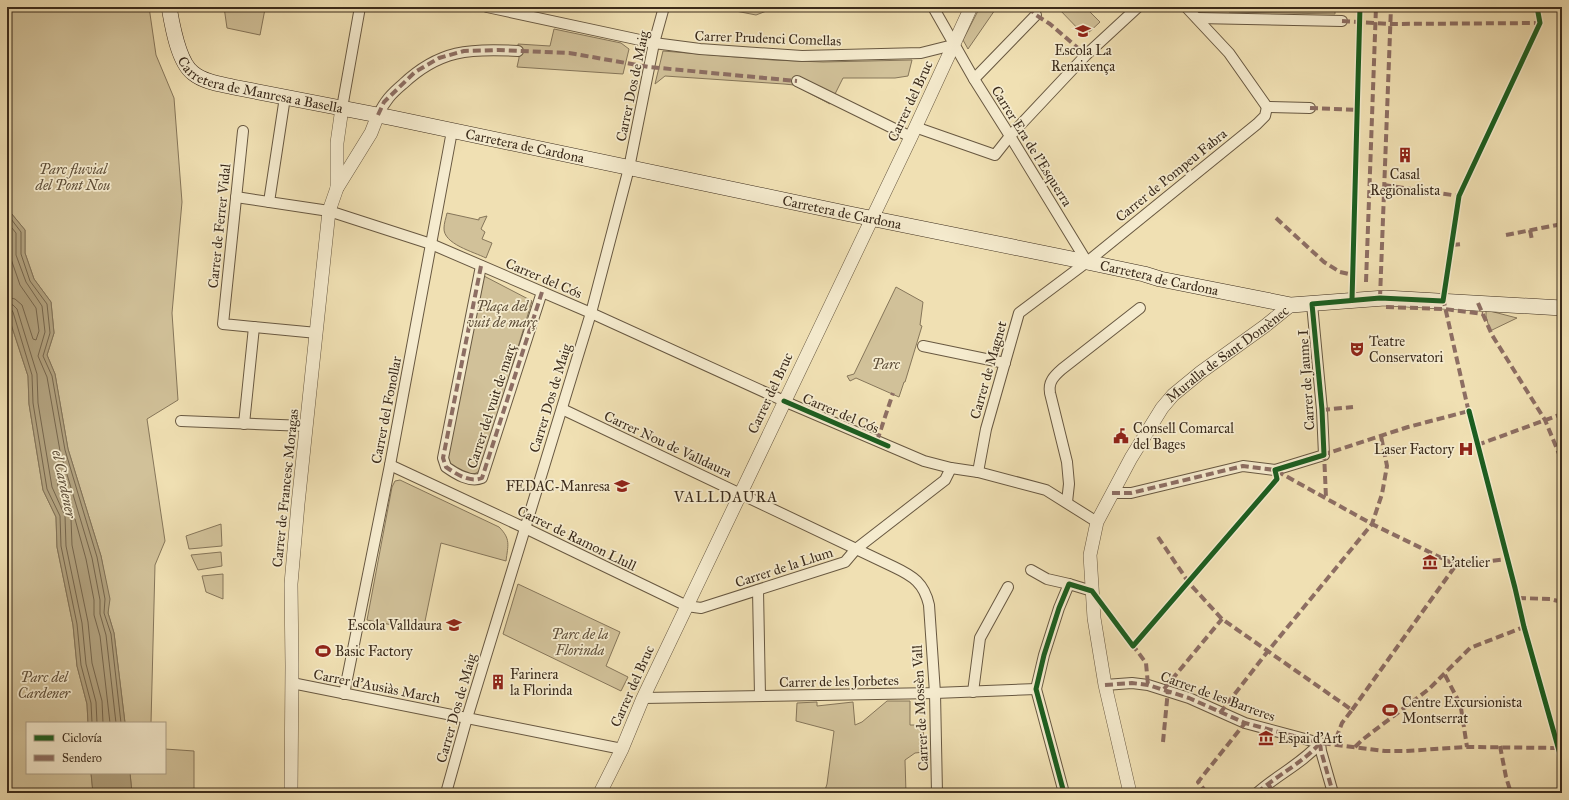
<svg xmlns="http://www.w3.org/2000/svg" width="1569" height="800" font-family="'IM FELL Great Primer',serif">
  <rect width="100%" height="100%" fill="#f0e0b3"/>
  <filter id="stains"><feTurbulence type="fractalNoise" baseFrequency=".005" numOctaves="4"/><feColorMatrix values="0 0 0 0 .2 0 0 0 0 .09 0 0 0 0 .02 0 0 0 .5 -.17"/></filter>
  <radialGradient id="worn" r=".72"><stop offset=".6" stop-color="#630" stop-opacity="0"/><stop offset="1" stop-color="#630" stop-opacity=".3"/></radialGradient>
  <g fill="#d1c199" stroke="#86765a">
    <path d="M7,7H149L156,55L174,98L182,202L172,313L178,400L147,419L165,541L155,565L151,723H125L114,633L108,613L109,599L101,556L68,449L55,374L47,355L54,333L51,302L34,279L25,253V230L11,213L9,193L7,191V127L11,101L7,78Z"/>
    <path d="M224,7H258L265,9L260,35L227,28Z"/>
    <path d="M715,7H777L756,15Z"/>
    <path d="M980,7H997L968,49L963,40Z"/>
    <path d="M1057,7H1085L1100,22L1085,36Z"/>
    <path d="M1229,7H1335V14L1229,12Z"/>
    <path d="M554,29L621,43L629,49L623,74L517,67L519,58L518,44L550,46Z"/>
    <path d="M663,51L773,60L823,62L912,60L908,76L895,78H843L830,104L794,85L784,84L665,76L655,84Z"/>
    <path d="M447,213L479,220V218L487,216L481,229L485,232L482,239L492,243L486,258C474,252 443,244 444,228C444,223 446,218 447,213Z"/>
    <path d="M484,276L532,301L482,466L478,472L472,475C460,471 448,471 448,455Z"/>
    <path d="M896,287L923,302L920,325L922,326L905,382H904L899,397L856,378L850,381L847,376L854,374Z"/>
    <path d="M7,302L10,321L28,376L29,404L43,490L56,517L57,547L73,625L77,666L87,704L88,723H27V773H91L93,793H7Z"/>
    <path d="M1486,310L1517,318L1490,331L1486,316Z"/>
    <path d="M400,480L499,527C511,539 508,545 506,561L441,543L423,631L367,620L392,487L395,481Z"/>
    <path d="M221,524L222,546L189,549L186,536Z"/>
    <path d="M221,552L222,566L198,570L191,555Z"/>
    <path d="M223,574V599L206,592L202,576Z"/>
    <path d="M518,584L620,632L606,666L628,677L621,691L503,634Z"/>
    <path d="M887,701H910V725H923L924,752L915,753L905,760L906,793H824L827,784L834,731L796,721L797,703L817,702V706L853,702L855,725L862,722Z"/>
    <path d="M165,749L194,751V793H132L130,773H165Z"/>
  </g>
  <g fill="#b2a27f" stroke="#827257">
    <path d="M7,191L9,193L11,213L25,230V253L34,279L51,302L54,333L47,355L55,374L68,449L101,556L110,599L108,613L114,633L125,723H88L87,704L77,666L73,625L57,547L56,517L43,490L29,404L28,376L10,321L7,302Z"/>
    <path d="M91,773H130L132,793H93Z"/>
  </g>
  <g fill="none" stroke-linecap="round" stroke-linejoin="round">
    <g stroke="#76664d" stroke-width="1">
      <path d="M7,210L8,215L21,232V254L30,281L47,304L50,333L43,356L52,376L65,450L97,557L105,599L104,613L111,634L121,723"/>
      <path d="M7,222L16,233V255L26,282L42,306L45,332L38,356L47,377L60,451L92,558L100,600V614L106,635L116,723"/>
      <path d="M7,231L10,236V256L20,285L36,308L39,331L36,340L33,339L22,305L15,299L7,297"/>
      <path d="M7,303L13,305L17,309L37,374L38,403L52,487L65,516L66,546L82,623L86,664L96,702L97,723"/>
      <path d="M7,308L11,309L13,312L32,375L33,403L47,489L60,516L61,546L77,624L81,665L91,703L92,723"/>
      <path d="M56,466L59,468L70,502L68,504L66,503L58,486L55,468Z"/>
      <path d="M103,723L102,701L92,663L88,622L72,545L71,519L73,517L75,519L86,559L94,600V615L100,636L110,723"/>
    </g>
    <g stroke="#685841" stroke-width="12">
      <g id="minor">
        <path d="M487,7L654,43L700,49L802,56L921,53L953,45"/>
        <path d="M933,7L974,79L1010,136L1087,262"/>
        <path d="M1186,7L1229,53L1267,107"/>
        <path d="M1197,18L1342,21"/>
        <path d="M974,79L1036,15"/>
        <path d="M797,81L911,137"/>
        <path d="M1267,107L1310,108"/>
        <path d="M342,108L360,7"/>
        <path d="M378,115C385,101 391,94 403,84C439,50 470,48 518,51"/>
        <path d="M915,127L995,155L1010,136L1086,55L1138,7"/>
        <path d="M243,131L223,324L317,333"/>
        <path d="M236,197L329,211L431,244L591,313L793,405L924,461L951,468L978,472L1046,490L1097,522"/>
        <path d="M269,202L285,97"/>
        <path d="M481,266L443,458L446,467C456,474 470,483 482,478L542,292"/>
        <path d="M923,346L1005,363"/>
        <path d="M562,409L894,567C913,576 924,583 929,605L935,693L937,793"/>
        <path d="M181,421L306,426"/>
        <path d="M244,424L254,327"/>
        <path d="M390,465L525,528L687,606L701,608L845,562L856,549L945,480L951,468"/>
        <path d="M978,472L986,429L1019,313L1087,262L1257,124L1265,116L1267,107"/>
        <path d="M1112,493H1131L1243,466L1275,470L1324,455L1322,410L1312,304"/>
        <path d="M1067,502L1069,484L1067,462L1050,393C1048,382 1054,376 1062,369L1140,308"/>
        <path d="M1031,570L1047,579L1069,584"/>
        <path d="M758,590L760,696"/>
        <path d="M292,683L622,749"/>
        <path d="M1105,685L1132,683L1148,685L1189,698L1245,723L1320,743"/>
        <path d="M973,692L980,638L1008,587"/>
        <path d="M344,694L390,465L452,131"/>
        <path d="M643,698L935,693L1036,689"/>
        <path d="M1320,743L1321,751L1333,793"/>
        <path d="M446,793L467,718L591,313L629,168L654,43L664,7"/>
        <path d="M1064,793L1036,689L1044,655L1059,608L1069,584L1092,591"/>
        <path d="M1257,793C1277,775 1303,763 1320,743"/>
      </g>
    </g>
    <g stroke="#685841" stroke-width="14">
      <g id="tertiary">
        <path d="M337,188V143L342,108"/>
        <path d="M291,793L292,666L291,584L298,504L329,211L337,188L371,133L378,115"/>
        <path d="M600,793L622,749L643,698L911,137L971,7"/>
        <path id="s1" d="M1130,793L1105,685L1094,618L1090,555L1097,522L1131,458L1162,408L1173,395L1201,372L1265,326L1291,305"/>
      </g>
    </g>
    <g stroke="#3b2b1b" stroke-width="16">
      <g id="secondary">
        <path id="s2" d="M169,7C172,24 178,62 193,73C204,82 220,84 233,87L393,118L850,214L1087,262L1144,274L1160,279L1291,305L1385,298L1562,308"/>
      </g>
    </g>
    <use href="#minor" stroke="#f5ebce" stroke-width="10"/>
    <use href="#tertiary" stroke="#f5ebce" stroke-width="13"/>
    <use href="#secondary" stroke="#f5ebce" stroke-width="15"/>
    <g stroke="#8d6e63" stroke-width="4" stroke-dasharray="8 4" stroke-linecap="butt">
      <path d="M1028,7L1036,15L1050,24L1086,55"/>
      <path d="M1342,21L1390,24L1540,23L1539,25"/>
      <path d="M1310,108L1357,110"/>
      <path d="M378,115L384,102L415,72L439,58L464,51L498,50L569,53L649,67L797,81"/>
      <path d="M1384,185L1459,196"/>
      <path d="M1276,218L1324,262L1340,272L1353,275"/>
      <path d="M1530,230L1532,240"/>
      <path d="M1506,235L1562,224"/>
      <path d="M1452,245L1463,244"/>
      <path d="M481,266L443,458L446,467C456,474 470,483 482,478L542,292"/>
      <path d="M1366,282L1376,7"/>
      <path d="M1380,298L1391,7"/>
      <path d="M1443,298L1469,413"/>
      <path d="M1478,303L1492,335L1545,420L1562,461"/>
      <path d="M1386,307L1445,309L1483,314"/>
      <path d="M1322,410L1353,407"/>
      <path d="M877,441L893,393"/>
      <path d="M1477,445L1562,414"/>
      <path d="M1324,452L1326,498"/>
      <path d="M1322,455L1408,427L1469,411"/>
      <path d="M1112,493H1131L1243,466L1275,470L1372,524L1456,565L1507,559"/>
      <path d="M1158,537L1189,583L1222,619L1352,710L1342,723L1334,744"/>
      <path d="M1518,598L1550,599L1562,602"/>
      <path d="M1132,644L1146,663L1148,685"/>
      <path d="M1445,675L1458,700L1461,708L1467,747"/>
      <path d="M1105,685L1132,683L1148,685L1189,698L1245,723L1320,743L1385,751H1405L1467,747L1558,748"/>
      <path d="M1164,689L1222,619"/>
      <path d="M1352,710L1456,565"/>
      <path d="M1220,713L1268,651L1372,524L1382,494L1387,466L1381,436"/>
      <path d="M1163,742L1168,690"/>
      <path d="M1320,743L1321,751L1333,793"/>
      <path d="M1500,746L1506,777L1511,793"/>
      <path d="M1355,747L1362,740L1429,689L1470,648L1524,627"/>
      <path d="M1268,783L1273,793"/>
      <path d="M1207,793L1198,782L1245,723"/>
      <path d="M1257,793C1277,775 1303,763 1320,743"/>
    </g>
    <g stroke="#f5ebce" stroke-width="8">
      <g id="cycleway">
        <path d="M1352,300L1360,7"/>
        <path d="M784,401L888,446"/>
        <path d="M1469,411L1515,588L1524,627L1562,761"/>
        <path d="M1064,793L1036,689L1044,655L1059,608L1069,584L1092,591L1133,646L1277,479L1275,470L1324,455L1322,410L1312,304L1380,298L1443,301L1459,196L1540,23L1537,7"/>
      </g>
    </g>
    <use href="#cycleway" stroke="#1b5e20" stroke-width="5"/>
  </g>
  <defs>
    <g id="school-bare" transform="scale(1.2)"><path d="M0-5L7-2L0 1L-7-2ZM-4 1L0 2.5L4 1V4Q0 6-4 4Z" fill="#8f2418" stroke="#f5ebce" stroke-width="2.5" paint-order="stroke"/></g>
    <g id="building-bare" transform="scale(1.2)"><path d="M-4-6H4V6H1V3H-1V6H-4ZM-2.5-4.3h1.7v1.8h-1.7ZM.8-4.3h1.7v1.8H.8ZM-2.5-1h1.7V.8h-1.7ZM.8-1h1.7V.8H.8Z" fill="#8f2418" stroke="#f5ebce" stroke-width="2.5" paint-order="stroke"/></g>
    <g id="theatre-bare" transform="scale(1.2)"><path d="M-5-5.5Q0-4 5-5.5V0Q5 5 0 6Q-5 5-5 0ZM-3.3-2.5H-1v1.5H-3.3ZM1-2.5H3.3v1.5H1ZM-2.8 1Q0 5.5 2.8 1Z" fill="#8f2418" stroke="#f5ebce" stroke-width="2.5" paint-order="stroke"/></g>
    <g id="civic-bare" transform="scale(1.2)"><path d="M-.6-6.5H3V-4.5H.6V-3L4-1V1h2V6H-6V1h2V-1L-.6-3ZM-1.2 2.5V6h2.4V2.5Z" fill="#8f2418" stroke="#f5ebce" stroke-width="2.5" paint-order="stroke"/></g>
    <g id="hospital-bare" transform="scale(1.2)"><path d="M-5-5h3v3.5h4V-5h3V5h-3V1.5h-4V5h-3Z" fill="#8f2418" stroke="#f5ebce" stroke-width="2.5" paint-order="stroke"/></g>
    <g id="museum-bare" transform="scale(1.2)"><path d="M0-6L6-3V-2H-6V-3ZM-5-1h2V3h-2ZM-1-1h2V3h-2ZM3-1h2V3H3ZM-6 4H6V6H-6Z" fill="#8f2418" stroke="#f5ebce" stroke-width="2.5" paint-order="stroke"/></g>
    <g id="stadium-bare" transform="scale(1.2)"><path d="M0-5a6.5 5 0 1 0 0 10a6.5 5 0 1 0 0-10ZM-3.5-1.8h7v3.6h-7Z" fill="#8f2418" stroke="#f5ebce" stroke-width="2.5" paint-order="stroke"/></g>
  </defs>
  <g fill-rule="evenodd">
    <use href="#school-bare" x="1083" y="31"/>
    <use href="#building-bare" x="1405" y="155"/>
    <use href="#theatre-bare" x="1357" y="349"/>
    <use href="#civic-bare" x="1121" y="436"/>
    <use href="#hospital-bare" x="1466" y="449"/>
    <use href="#school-bare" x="622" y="486"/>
    <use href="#museum-bare" x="1430" y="562"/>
    <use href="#school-bare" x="454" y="625"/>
    <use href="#stadium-bare" x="323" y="651"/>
    <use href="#building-bare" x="498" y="682"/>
    <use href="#stadium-bare" x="1390" y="710"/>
    <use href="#museum-bare" x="1266" y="738"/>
  </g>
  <g text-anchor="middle" stroke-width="3.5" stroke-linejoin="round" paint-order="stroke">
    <g font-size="14" fill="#3b2b1b" stroke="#f5ebce">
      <text transform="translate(768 38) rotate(2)" y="5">Carrer Prudenci Comellas</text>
      <text dy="5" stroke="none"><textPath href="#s2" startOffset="139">Carretera de Manresa a Basella</textPath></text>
      <text transform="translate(632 86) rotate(-78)" y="5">Carrer Dos de Maig</text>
      <text transform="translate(910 101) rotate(-65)" y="5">Carrer del Bruc</text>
      <text dy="5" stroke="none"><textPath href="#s2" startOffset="412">Carretera de Cardona</textPath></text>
      <text transform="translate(1032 146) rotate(58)" y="5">Carrer Era de l'Esquerra</text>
      <text transform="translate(1171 175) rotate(-39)" y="5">Carrer de Pompeu Fabra</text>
      <text dy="5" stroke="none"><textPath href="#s2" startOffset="736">Carretera de Cardona</textPath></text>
      <text transform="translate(219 226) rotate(-84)" y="5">Carrer de Ferrer Vidal</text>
      <text dy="5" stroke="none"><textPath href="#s2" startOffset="1060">Carretera de Cardona</textPath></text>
      <text transform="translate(544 278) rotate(23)" y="5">Carrer del Cós</text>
      <text dy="5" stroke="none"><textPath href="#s1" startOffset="492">Muralla de Sant Domènec</textPath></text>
      <text transform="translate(988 370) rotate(-74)" y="5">Carrer de Magnet</text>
      <text transform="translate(1306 380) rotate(-94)" y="5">Carrer de Jaume I</text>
      <text transform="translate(770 393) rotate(-65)" y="5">Carrer del Bruc</text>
      <text transform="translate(550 398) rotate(-73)" y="5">Carrer Dos de Maig</text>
      <text transform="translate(491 406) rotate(-72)" y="5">Carrer del vuit de març</text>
      <text transform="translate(386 410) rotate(-79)" y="5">Carrer del Fonollar</text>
      <text transform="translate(841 413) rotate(23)" y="5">Carrer del Cós</text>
      <text transform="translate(668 444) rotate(25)" y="5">Carrer Nou de Valldaura</text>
      <text transform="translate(285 488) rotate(-84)" y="5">Carrer de Francesc Moragas</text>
      <text transform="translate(577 538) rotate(26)" y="5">Carrer de Ramon Llull</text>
      <text transform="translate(784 567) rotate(-18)" y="5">Carrer de la Llum</text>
      <text transform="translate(839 681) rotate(-1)" y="5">Carrer de les Jorbetes</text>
      <text transform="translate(377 686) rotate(11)" y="5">Carrer d'Ausiàs March</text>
      <text transform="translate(632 686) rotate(-66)" y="5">Carrer del Bruc</text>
      <text transform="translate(1218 696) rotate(20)" y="5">Carrer de les Barreres</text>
      <text transform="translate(456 708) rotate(-74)" y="5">Carrer Dos de Maig</text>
      <text transform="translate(920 708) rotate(-93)" y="5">Carrer de Mossèn Vall</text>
    </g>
    <g font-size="14" fill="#3b2b1b" stroke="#f5ebce" text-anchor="start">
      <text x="1083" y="55" text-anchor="middle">Escola La<tspan x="1083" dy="16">Renaixença</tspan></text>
      <text x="1405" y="179" text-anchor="middle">Casal<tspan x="1405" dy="16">Regionalista</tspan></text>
      <text x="1369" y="346">Teatre<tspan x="1369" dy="16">Conservatori</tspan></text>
      <text x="1133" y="433">Consell Comarcal<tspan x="1133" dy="16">del Bages</tspan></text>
      <text x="1454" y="454" text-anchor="end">Laser Factory</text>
      <text x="610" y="491" text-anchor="end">FEDAC-Manresa</text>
      <text x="1442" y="567">L'atelier</text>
      <text x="442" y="630" text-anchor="end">Escola Valldaura</text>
      <text x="335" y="656">Basic Factory</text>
      <text x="510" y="679">Farinera<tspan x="510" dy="16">la Florinda</tspan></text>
      <text x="1402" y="707">Centre Excursionista<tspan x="1402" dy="16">Montserrat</tspan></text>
      <text x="1278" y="743">Espai d'Art</text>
    </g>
    <g font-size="14" font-style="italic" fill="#60503a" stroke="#f5ebce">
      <text x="73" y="174">Parc fluvial<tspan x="73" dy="16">del Pont Nou</tspan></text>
      <text x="502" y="311">Plaça del<tspan x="502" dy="16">vuit de març</tspan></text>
      <text x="886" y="369">Parc</text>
      <text x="580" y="639">Parc de la<tspan x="580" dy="16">Florinda</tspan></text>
      <text x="44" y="682">Parc del<tspan x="44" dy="16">Cardener</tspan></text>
    </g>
    <g font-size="15" font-style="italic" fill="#5f4f39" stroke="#f5ebce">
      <text transform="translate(64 484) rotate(78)" y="5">el Cardener</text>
    </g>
    <g font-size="15" letter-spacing="1" fill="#3b2b1b" stroke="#f5ebce">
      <text x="726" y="502">VALLDAURA</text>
    </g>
  </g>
  <rect width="1569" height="800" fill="none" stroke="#f0e0b3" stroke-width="24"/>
  <rect x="8" y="8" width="1553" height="784" fill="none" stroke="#3b2b1b" stroke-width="2"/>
  <rect x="12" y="12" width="1545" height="776" fill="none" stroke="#3b2b1b"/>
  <rect x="26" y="722" width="140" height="52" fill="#f5ebce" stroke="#ab9e86"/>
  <rect x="34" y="735" width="20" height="6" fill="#1b5e20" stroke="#ab9e86"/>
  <text x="62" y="742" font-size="12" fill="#3b2b1b">Ciclovía</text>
  <rect x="34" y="755" width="20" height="6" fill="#8d6e63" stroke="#ab9e86"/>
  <text x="62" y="762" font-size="12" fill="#3b2b1b">Sendero</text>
  <rect width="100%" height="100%" filter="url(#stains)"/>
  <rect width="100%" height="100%" fill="url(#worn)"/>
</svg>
